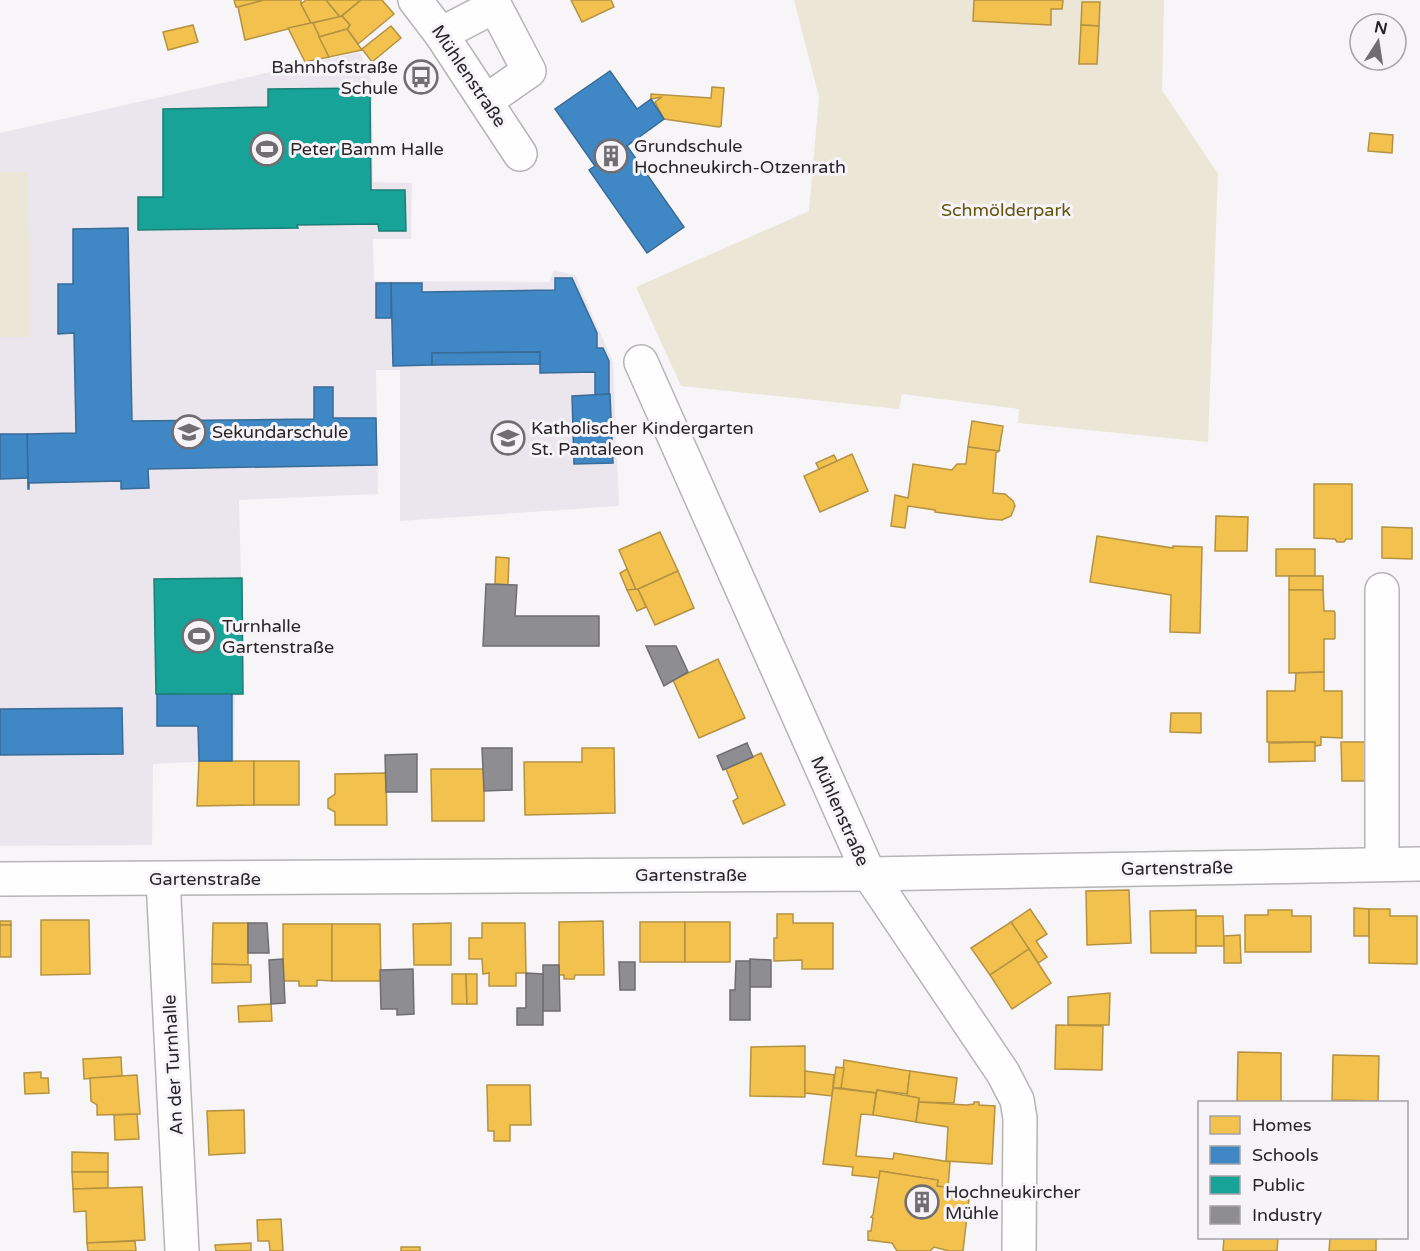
<svg xmlns="http://www.w3.org/2000/svg" width="1420" height="1251" font-family="'Varela Round',sans-serif">
  <rect width="100%" height="100%" fill="#f7f5f8"/>
  <path fill="#ebe6ed" d="M360,52L372,82L373,182L412,183L411,239H373L374,281L549,282L554,270L575,275L613,362L619,506L400,521V370H376L378,494L239,500L244,695L235,696L234,760L153,764L152,845L0,846V133Z"/>
  <g fill="#ebe6d6">
    <path d="M794,0H1164L1162,90L1218,174L1208,442L1018,423L1019,409L902,394L899,409L681,386L636,287L809,211L819,97Z"/>
    <path d="M0,172H28L30,337H0Z"/>
  </g>
  <g fill="#f2c14e" stroke="#b59242" stroke-width="1.5">
    <path d="M234,0H264L238,7H236Z"/>
    <path d="M264,0H301V4L311,23L245,40L238,7Z"/>
    <path d="M306,0H326L340,17L311,23L301,4Z"/>
    <path d="M326,0H361L340,17Z"/>
    <path d="M361,0H382L394,14L358,44L347,29L350,25L342,16Z"/>
    <path d="M571,0H611L614,7L582,22Z"/>
    <path d="M974,0H1063L1062,9H1051V25L973,21Z"/>
    <path d="M1082,2H1100L1099,26L1081,25Z"/>
    <path d="M342,16L350,25L347,29L319,37L313,23Z"/>
    <path d="M311,23H313L329,57L305,62L288,28Z"/>
    <path d="M193,25L198,42L168,50L163,32Z"/>
    <path d="M1081,25L1099,26L1097,64H1079Z"/>
    <path d="M391,26L401,38L372,62L362,49Z"/>
    <path d="M347,29L362,50L329,57L319,37Z"/>
    <path d="M712,87L724,88L721,126L719,127L664,119L655,102L662,97L651,99V94L711,98Z"/>
    <path d="M1370,133L1393,135L1392,153L1368,151Z"/>
    <path d="M972,421L1003,426L999,451L968,447Z"/>
    <path d="M968,447L999,451L996,453L993,493L1005,494L1013,501L1015,506L1011,516L1002,520L988,519L935,512V510L908,506L905,528L891,526L895,495L908,498L913,464L952,470L957,464H966Z"/>
    <path d="M852,454L868,491L820,512L804,476Z"/>
    <path d="M834,455L837,461L819,469L816,463Z"/>
    <path d="M1314,484H1352V539H1346L1344,542H1337L1335,539L1314,538Z"/>
    <path d="M1216,516L1248,517L1247,551H1215Z"/>
    <path d="M1382,527L1412,528V559L1382,558Z"/>
    <path d="M660,532L678,571L636,590L619,550Z"/>
    <path d="M1097,536L1173,548V546L1202,547L1200,633L1170,632L1171,595L1090,582Z"/>
    <rect x="1276" y="549" width="39" height="27"/>
    <path d="M496,557L509,558L508,585L495,584Z"/>
    <path d="M627,569L636,590H627L620,573Z"/>
    <path d="M678,571L694,608L655,625L638,589Z"/>
    <rect x="1289" y="576" width="34" height="14"/>
    <path d="M638,589L646,607L637,611L627,590Z"/>
    <path d="M1289,590H1323L1324,611H1334L1335,613V638L1334,639H1324V672L1289,673Z"/>
    <path d="M718,659L745,718L699,738L673,680Z"/>
    <path d="M1324,672V691H1342V738L1321,737V745L1315,746V742H1267V691H1295L1296,673Z"/>
    <path d="M1171,713H1201V733L1170,732Z"/>
    <path d="M1315,742V761L1269,762V743Z"/>
    <path d="M1341,742H1366L1367,781H1342Z"/>
    <path d="M582,748H614L615,813L525,815L524,762H582Z"/>
    <path d="M761,753L785,805L743,824L733,801L738,798L726,769Z"/>
    <path d="M199,761H254V805L197,806Z"/>
    <rect x="254" y="761" width="45" height="44"/>
    <path d="M431,769H484V821H432Z"/>
    <path d="M386,773L387,825H335V812L328,808V799L335,794V774Z"/>
    <path d="M1129,890L1131,943L1087,945L1086,891Z"/>
    <path d="M1354,908L1369,909V936H1354Z"/>
    <path d="M1030,909L1047,934L1036,941L1047,957L1038,963L1011,922Z"/>
    <path d="M1369,909H1390V916H1417V964L1369,963Z"/>
    <path d="M1196,910V953H1151L1150,911Z"/>
    <path d="M1268,910H1292V916H1311V952H1245V915H1268Z"/>
    <path d="M777,914H793V923H833V969H802V960L774,961V938H777Z"/>
    <path d="M1196,916H1223L1224,946H1196Z"/>
    <path d="M41,920H89L90,974L41,975Z"/>
    <rect x="0" y="921" width="11" height="4"/>
    <path d="M603,921L604,975H575L574,979H564V975H559V922Z"/>
    <rect x="640" y="922" width="45" height="40"/>
    <rect x="685" y="922" width="45" height="40"/>
    <path d="M1011,922L1029,949L990,975L971,948Z"/>
    <path d="M213,923H248V965L212,964Z"/>
    <path d="M451,923V965H414L413,924Z"/>
    <path d="M482,923H525L526,973H516V986H489V973L483,974L482,959H469V938H482Z"/>
    <path d="M283,924H332V981L317,980V986H299V981H283Z"/>
    <path d="M332,924H380L381,981H332Z"/>
    <rect x="0" y="925" width="11" height="32"/>
    <path d="M1240,935L1241,963H1224V936Z"/>
    <path d="M1029,949L1051,983L1012,1009L990,975Z"/>
    <path d="M212,964L251,965V982L212,983Z"/>
    <path d="M452,974H466L467,1004H452Z"/>
    <path d="M466,974H477V1004H467Z"/>
    <path d="M1110,993L1109,1025H1068V997Z"/>
    <path d="M271,1004L272,1021L239,1022L238,1006Z"/>
    <path d="M1056,1025L1103,1026L1102,1070L1055,1069Z"/>
    <path d="M805,1046V1097L750,1096L751,1047Z"/>
    <path d="M1238,1052L1281,1053V1102H1237Z"/>
    <path d="M1333,1055L1379,1056L1378,1101L1332,1100Z"/>
    <path d="M121,1057L122,1076L84,1079L83,1059Z"/>
    <path d="M844,1060L910,1071L907,1094L877,1090L876,1093L841,1088Z"/>
    <path d="M836,1067L844,1068L841,1088H833Z"/>
    <path d="M805,1071L834,1075L832,1096L805,1093Z"/>
    <path d="M910,1071L957,1078L954,1103L919,1102V1098L907,1096Z"/>
    <path d="M41,1072V1078H48L49,1093L25,1094L24,1073Z"/>
    <path d="M137,1075L140,1114L97,1115V1105L91,1101L90,1078Z"/>
    <path d="M487,1085H530L531,1125H510V1141H494V1131H488Z"/>
    <path d="M833,1088L876,1093L873,1115L861,1114L856,1156L893,1159L894,1153L950,1162L948,1188L937,1186L938,1180L880,1171L879,1178L852,1175L853,1167L823,1164Z"/>
    <path d="M877,1090L919,1098L916,1122L873,1115Z"/>
    <path d="M919,1102L966,1105L974,1104V1102H979V1105L995,1106L992,1164L946,1161L948,1127L916,1122Z"/>
    <path d="M244,1110L245,1153L209,1155L207,1111Z"/>
    <path d="M137,1114L139,1139L115,1140L114,1115Z"/>
    <path d="M72,1152L108,1153V1172H72Z"/>
    <path d="M880,1171L938,1180L937,1186L970,1190L963,1251H949L934,1247L930,1251H897L892,1243L868,1240V1231H871L873,1218L871,1217L873,1215Z"/>
    <path d="M72,1172H108V1188L73,1189Z"/>
    <path d="M142,1187L145,1240L87,1243L86,1211L74,1212L73,1189Z"/>
    <path d="M281,1219L283,1251H270L269,1241H258L257,1220Z"/>
    <path d="M1224,1238H1278L1277,1251H1223Z"/>
    <path d="M1330,1238H1376V1251H1329Z"/>
    <path d="M135,1241L136,1251H88L87,1243Z"/>
    <path d="M251,1243V1251H216L215,1245Z"/>
    <rect x="401" y="1247" width="19" height="4"/>
  </g>
  <g fill="#3f88c5" stroke="#386b96" stroke-width="1.5">
    <path d="M610,71L637,109L651,99L664,119L627,146L684,227L647,253L589,170L595,166L555,109Z"/>
    <path d="M128,228L132,421L314,419V387H333V418H376L377,465L148,469L149,488L121,489V481L29,483V489H28L27,434L76,433L74,333L58,334V284H73V229Z"/>
    <path d="M555,278H572L597,333V348H603L609,361V394L595,395V372L540,373V352L432,353V365L393,366L391,283H422V292L555,290Z"/>
    <rect x="376" y="283" width="15" height="35"/>
    <path d="M540,352V364L432,365V353Z"/>
    <path d="M610,394L613,463L574,464L572,396Z"/>
    <path d="M0,434H27L28,478L0,479Z"/>
    <path d="M232,692V761H199L198,726H157V694Z"/>
    <path d="M122,708L123,754L0,755V709Z"/>
  </g>
  <g fill="#17a398" stroke="#1c7e76" stroke-width="1.5">
    <path d="M370,88L371,190H405L406,231H379L378,224L297,225L298,228L138,230V197H163V109L268,107V89Z"/>
    <path d="M242,578L243,694H156L154,579Z"/>
  </g>
  <g fill="#8d8d92" stroke="#6e6e72" stroke-width="1.5">
    <path d="M486,584L517,585L515,616H599V646H483Z"/>
    <path d="M646,646H676L688,672L664,686Z"/>
    <path d="M747,743L753,757L723,770L717,756Z"/>
    <path d="M482,748H512V790L484,791Z"/>
    <path d="M417,754V792H386L385,755Z"/>
    <path d="M248,923H267L269,953H248Z"/>
    <path d="M283,959L285,1003L271,1004L269,960Z"/>
    <path d="M750,959L771,960V987H749Z"/>
    <path d="M736,961H750V1020H730V990H735Z"/>
    <path d="M619,962H635V990H620Z"/>
    <path d="M543,965H559L560,1011H543Z"/>
    <path d="M413,969L414,1014L397,1015V1009H381L380,970Z"/>
    <path d="M526,973L543,974V1025H517V1008H526Z"/>
  </g>
  <g fill="none" stroke-linecap="round" stroke-linejoin="round">
    <g stroke="#b5b4b6" stroke-width="36">
      <g id="street">
        <path d="M415,0L441,34L520,154"/>
        <path d="M441,34L495,6L529,71L486,101"/>
        <path d="M641,362L869,874L1003,1073L1017,1100L1020,1118L1019,1251"/>
        <path d="M1382,590V864"/>
        <path d="M0,879L869,874L1420,864"/>
        <path d="M163,879L182,1251"/>
      </g>
    </g>
    <use href="#street" stroke="#fefefe" stroke-width="33"/>
  </g>
  <defs>
    <g id="bus-ring" transform="scale(1.725)"><circle r="9.5" fill="#f7f4f9" stroke="#706e70" stroke-width="1.5"/><path d="M-5-6H5V4H4V6H2V4H-2V6H-4V4H-5ZM-3.5-4V0h7V-4ZM-3.5 1.2v1.5H-2V1.2ZM2 1.2v1.5H3.5V1.2Z" fill="#706e70"/></g>
    <g id="stadium-ring" transform="scale(1.725)"><circle r="9.5" fill="#f7f4f9" stroke="#706e70" stroke-width="1.5"/><path d="M0-5a6.5 5 0 1 0 0 10a6.5 5 0 1 0 0-10ZM-3.5-1.8h7v3.6h-7Z" fill="#706e70"/></g>
    <g id="building-ring" transform="scale(1.725)"><circle r="9.5" fill="#f7f4f9" stroke="#706e70" stroke-width="1.5"/><path d="M-4-6H4V6H1V3H-1V6H-4ZM-2.5-4.3h1.7v1.8h-1.7ZM.8-4.3h1.7v1.8H.8ZM-2.5-1h1.7V.8h-1.7ZM.8-1h1.7V.8H.8Z" fill="#706e70"/></g>
    <g id="school-ring" transform="scale(1.725)"><circle r="9.5" fill="#f7f4f9" stroke="#706e70" stroke-width="1.5"/><path d="M0-5L7-2L0 1L-7-2ZM-4 1L0 2.5L4 1V4Q0 6-4 4Z" fill="#706e70"/></g>
  </defs>
  <g fill-rule="evenodd">
    <use href="#bus-ring" x="421" y="77"/>
    <use href="#stadium-ring" x="267" y="149"/>
    <use href="#building-ring" x="611" y="156"/>
    <use href="#school-ring" x="189" y="432"/>
    <use href="#school-ring" x="508" y="438"/>
    <use href="#stadium-ring" x="199" y="636"/>
    <use href="#building-ring" x="922" y="1202"/>
  </g>
  <g text-anchor="middle" stroke-width="6" stroke-linejoin="round" paint-order="stroke">
    <g font-size="18" fill="#272627" stroke="#f7f4f9" text-anchor="start">
      <text x="398" y="73" text-anchor="end">Bahnhofstraße<tspan x="398" dy="21">Schule</tspan></text>
      <text x="634" y="152">Grundschule<tspan x="634" dy="21">Hochneukirch-Otzenrath</tspan></text>
      <text x="290" y="155">Peter Bamm Halle</text>
      <text x="531" y="434">Katholischer Kindergarten<tspan x="531" dy="21">St. Pantaleon</tspan></text>
      <text x="212" y="438">Sekundarschule</text>
      <text x="222" y="632">Turnhalle<tspan x="222" dy="21">Gartenstraße</tspan></text>
      <text x="945" y="1198">Hochneukircher<tspan x="945" dy="21">Mühle</tspan></text>
    </g>
    <g font-size="18" fill="#272627" stroke="#f7f4f9">
      <text transform="translate(469 76) rotate(56)" y="6">Mühlenstraße</text>
      <text transform="translate(840 811) rotate(66)" y="6">Mühlenstraße</text>
      <text transform="translate(1177 868) rotate(-1)" y="6">Gartenstraße</text>
      <text x="691" y="881">Gartenstraße</text>
      <text x="205" y="885">Gartenstraße</text>
      <text transform="translate(173 1065) rotate(-93)" y="6">An der Turnhalle</text>
    </g>
    <g font-size="18" fill="#64550d" stroke="#f7f4f9">
      <text x="1006" y="216">Schmölderpark</text>
    </g>
  </g>
  <rect x="1198" y="1101" width="210" height="138" fill="#f7f4f9" stroke="#a4a2a5" stroke-width="1.5"/>
  <rect x="1210" y="1116" width="30" height="18" fill="#f2c14e" stroke="#a4a2a5" stroke-width="1.5"/>
  <text x="1252" y="1131" font-size="18" fill="#272627">Homes</text>
  <rect x="1210" y="1146" width="30" height="18" fill="#3f88c5" stroke="#a4a2a5" stroke-width="1.5"/>
  <text x="1252" y="1161" font-size="18" fill="#272627">Schools</text>
  <rect x="1210" y="1176" width="30" height="18" fill="#17a398" stroke="#a4a2a5" stroke-width="1.5"/>
  <text x="1252" y="1191" font-size="18" fill="#272627">Public</text>
  <rect x="1210" y="1206" width="30" height="18" fill="#8d8d92" stroke="#a4a2a5" stroke-width="1.5"/>
  <text x="1252" y="1221" font-size="18" fill="#272627">Industry</text>
  <g transform="translate(1378 42) rotate(12)"><circle r="28" fill="#f7f4f9" stroke="#a4a2a5" stroke-width="1.5"/>
  <path d="M0-4.5L10 22L0 15L-10 22Z" fill="#706e70"/>
  <text y="-9" font-size="16" font-weight="bold" text-anchor="middle" fill="#272627">N</text>
  </g>
</svg>
